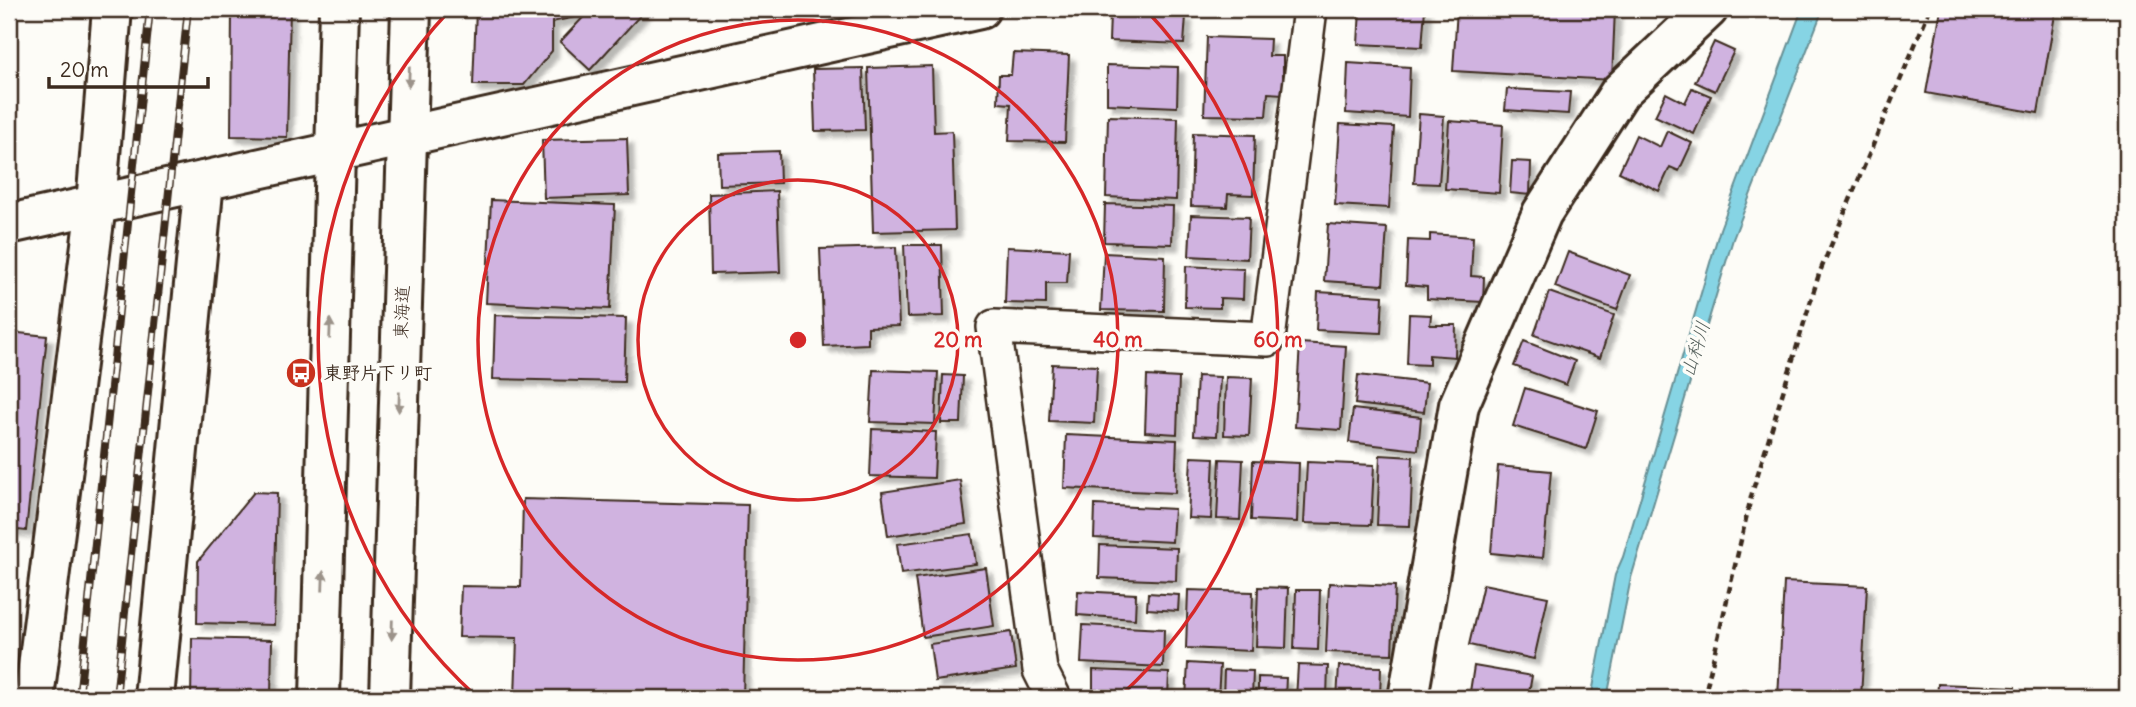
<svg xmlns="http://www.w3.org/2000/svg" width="2136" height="707" font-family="Delius,'Klee One',sans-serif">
  <defs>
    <filter id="shadow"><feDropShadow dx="6" dy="6" stdDeviation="2" flood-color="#0004"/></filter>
  </defs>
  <rect width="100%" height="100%" fill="#fdfcf7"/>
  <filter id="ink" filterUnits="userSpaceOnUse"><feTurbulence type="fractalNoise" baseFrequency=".0143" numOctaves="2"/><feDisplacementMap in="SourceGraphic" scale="14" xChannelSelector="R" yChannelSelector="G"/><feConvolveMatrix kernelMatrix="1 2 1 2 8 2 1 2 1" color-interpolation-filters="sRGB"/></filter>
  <g filter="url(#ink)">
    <path fill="#86d4e4" stroke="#689095" stroke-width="2" d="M1802,9H1823L1733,239L1631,578L1607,698H1591L1615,575L1623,557L1720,229Z"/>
    <g fill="#d0b3e0" stroke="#3b2a1e" stroke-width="2" filter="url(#shadow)">
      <path d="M232,9H290L287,137L231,136Z"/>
      <path d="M476,9H582L575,17L552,22V51L524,85H473Z"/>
      <path d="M591,9H646L590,70L560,42Z"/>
      <path d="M1360,9H1425L1422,47L1358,44Z"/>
      <path d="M1457,9H1615L1612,80L1453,71Z"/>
      <path d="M1941,9H2056L2038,113L1926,93Z"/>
      <path d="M1110,14L1186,16L1184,44L1109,41Z"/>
      <path d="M1207,37L1270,39L1269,56H1283V94L1268,93L1266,116L1204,115Z"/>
      <path d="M1714,42L1734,51L1715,91L1695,82Z"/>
      <path d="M2127,47V116L2123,115Z"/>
      <path d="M1013,53L1069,55L1065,142L1009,141L1011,104L998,103L999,75H1011Z"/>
      <path d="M1348,63L1410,67L1408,117L1346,113Z"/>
      <path d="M1107,65L1178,67L1177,107L1107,104Z"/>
      <path d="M932,66L934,132L952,131L955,230L873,232L868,68Z"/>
      <path d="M863,68L865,130L815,131L813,69Z"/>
      <path d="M1692,88L1711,96L1694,134L1655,116L1666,93L1685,103Z"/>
      <path d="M1507,89L1570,92L1568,114L1505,110Z"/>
      <path d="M1419,114L1444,116L1439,184L1414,183Z"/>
      <path d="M1108,116L1178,118L1176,200L1106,197Z"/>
      <path d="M1449,121L1503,125L1499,193L1445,189Z"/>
      <path d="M1340,124L1394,127L1389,208L1335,205Z"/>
      <path d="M1667,131L1692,143L1679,171L1670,167L1659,191L1619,172L1636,135L1660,147Z"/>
      <path d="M1193,133L1255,135L1253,195L1228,194L1227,207L1191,206Z"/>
      <path d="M627,138L629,195L544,198L542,140Z"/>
      <path d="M779,151L780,183L719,185L718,153Z"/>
      <path d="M1512,161L1531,162L1530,195L1510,193Z"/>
      <path d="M777,191L780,272L711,274L709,194Z"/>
      <path d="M491,200L615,205L610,309L486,303Z"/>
      <path d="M1105,204L1173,206L1172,244L1104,242Z"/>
      <path d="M1191,215L1249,217L1247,259L1189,256Z"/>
      <path d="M1328,224L1387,228L1383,285L1324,281Z"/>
      <path d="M1430,234L1473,237L1471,276L1484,277L1483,302L1427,299V287L1406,285L1408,240L1430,241Z"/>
      <path d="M904,245H942L944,316L907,317Z"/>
      <path d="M896,247L899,326L868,327V344L824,346L820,249Z"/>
      <path d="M1007,247L1069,250L1067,283H1046V304L1005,303Z"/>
      <path d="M1568,252L1630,275L1617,310L1555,287Z"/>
      <path d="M1104,253L1165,256L1164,311L1101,310Z"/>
      <path d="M1186,266L1244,269L1243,299L1220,298V308L1185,307Z"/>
      <path d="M1318,292L1383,296L1381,333L1316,330Z"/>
      <path d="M1549,292L1614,315L1600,358L1534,335Z"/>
      <path d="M1409,314L1431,315L1430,325H1456L1455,357L1429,355V365L1407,364Z"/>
      <path d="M495,315L626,318L624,382L493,379Z"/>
      <path d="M9,332L47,336L26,531L9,529Z"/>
      <path d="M1524,341L1575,361L1566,385L1514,366Z"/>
      <path d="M1300,343L1346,346L1341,430L1295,427Z"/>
      <path d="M1052,364L1097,366L1094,423L1049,421Z"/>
      <path d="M873,370L938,372L935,424L870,422Z"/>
      <path d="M943,375L963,376L961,423H941Z"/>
      <path d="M1358,375L1427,383L1424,412L1355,404Z"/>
      <path d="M1147,376L1179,378L1177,434L1145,432Z"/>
      <path d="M1197,376L1220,377L1217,436L1194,435Z"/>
      <path d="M1226,377L1252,378L1249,436L1224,435Z"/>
      <path d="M1525,388L1598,411L1586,449L1513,426Z"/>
      <path d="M1353,409L1421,417L1418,450L1349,442Z"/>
      <path d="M872,429L936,432L934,478L870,476Z"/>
      <path d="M1066,435L1177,440L1175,493L1064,488Z"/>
      <path d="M1380,455L1413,457L1410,526L1377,525Z"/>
      <path d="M1191,457L1214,458L1211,519L1188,518Z"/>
      <path d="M1220,459L1243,460L1240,520L1217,519Z"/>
      <path d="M1253,461L1299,463L1297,522L1251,520Z"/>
      <path d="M1307,462L1374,465L1371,525L1304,523Z"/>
      <path d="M1498,466L1551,471L1543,558L1491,553Z"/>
      <path d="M960,480L966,524L888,536L882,492Z"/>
      <path d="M254,492L277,493L274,625L197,623L198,561Z"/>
      <path d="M523,499L748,505L743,698H515L517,638L459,637L461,586L521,587Z"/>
      <path d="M1095,505L1174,509L1172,542L1094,538Z"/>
      <path d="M972,534L976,564L901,574L897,544Z"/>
      <path d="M1100,545L1177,548L1176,581L1099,578Z"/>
      <path d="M986,568L994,626L923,637L915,578Z"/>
      <path d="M1784,582L1867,586L1861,698H1778Z"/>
      <path d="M1329,583L1395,586L1392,654L1326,652Z"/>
      <path d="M1483,584L1548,597L1534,659L1469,645Z"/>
      <path d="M1258,587L1288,588L1286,648L1256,647Z"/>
      <path d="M1188,590L1253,592L1251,651L1186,648Z"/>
      <path d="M1296,590H1320L1318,650L1294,649Z"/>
      <path d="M1078,591L1136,594L1135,619L1077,615Z"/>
      <path d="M1148,593L1179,595L1178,611L1147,609Z"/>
      <path d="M1083,625L1164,629L1163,667L1081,663Z"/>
      <path d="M1011,632L1016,669L935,681L930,644Z"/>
      <path d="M192,638L272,640L271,698H191Z"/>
      <path d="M1188,663L1220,665L1218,698H1186Z"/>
      <path d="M1298,665L1328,666L1327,698H1296Z"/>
      <path d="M1339,666L1381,667L1380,698H1337Z"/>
      <path d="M1474,666L1532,676L1528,698H1469Z"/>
      <path d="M1093,670L1169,673L1168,698H1093Z"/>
      <path d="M1224,670L1253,671L1252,698H1223Z"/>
      <path d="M1258,677L1286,678L1285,698H1258Z"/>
      <path d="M1938,684L2015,687L2014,698H1937Z"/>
      <path d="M2079,693L2127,695V698H2079Z"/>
    </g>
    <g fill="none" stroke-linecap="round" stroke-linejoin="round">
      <g stroke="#3b2a1e" stroke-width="38">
        <path id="lane" d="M1054,698L1040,670L994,327L1268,339L1310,9"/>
      </g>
      <g stroke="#3b2a1e" stroke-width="44">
        <g id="street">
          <path d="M9,224L980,9"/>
          <path d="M34,698L96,205L112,9"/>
          <path d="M154,698L204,181"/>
          <path d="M1408,698L1459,405L1542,213L1620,92L1708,9"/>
        </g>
      </g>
      <g stroke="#3b2a1e" stroke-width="44">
        <g id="highway">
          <path d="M320,698L339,9"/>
          <path d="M390,698L411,9"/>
        </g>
      </g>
      <path stroke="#3b2a1e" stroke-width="4.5" stroke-dasharray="7 5" stroke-linecap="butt" d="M1704,698L1752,493L1819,274L1930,9"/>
      <use href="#lane" stroke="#fdfcf7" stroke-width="33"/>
      <use href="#street" stroke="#fdfcf7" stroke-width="38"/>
      <use href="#highway" stroke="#fdfcf7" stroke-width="38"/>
      <g stroke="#3b2a1e" stroke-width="8">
        <g id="rail">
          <path d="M79,698L150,9"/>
          <path d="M116,698L188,9"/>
        </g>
      </g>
      <use href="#rail" stroke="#fdfcf7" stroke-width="5" stroke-dasharray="16" stroke-linecap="butt"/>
    </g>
    <defs><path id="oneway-solid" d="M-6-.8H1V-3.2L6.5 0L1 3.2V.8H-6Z" transform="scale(1.75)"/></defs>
    <g fill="#9c938a">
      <use href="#oneway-solid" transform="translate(409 77) rotate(92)"/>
      <use href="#oneway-solid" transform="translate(330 329) rotate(-88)"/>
      <use href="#oneway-solid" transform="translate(399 402) rotate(92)"/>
      <use href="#oneway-solid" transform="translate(323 581) rotate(-88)"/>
      <use href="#oneway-solid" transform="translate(392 630) rotate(92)"/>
    </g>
  </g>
  <g fill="none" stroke="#d62828" stroke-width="3.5">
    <circle cx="798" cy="340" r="160"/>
    <circle cx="798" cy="340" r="320"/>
    <path d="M477 697A480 480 0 0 1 450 10M1146 10A480 480 0 0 1 1119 697"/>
  </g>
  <defs>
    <g id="bus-disc" transform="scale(1.575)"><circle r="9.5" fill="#c8321e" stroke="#fdfcf7"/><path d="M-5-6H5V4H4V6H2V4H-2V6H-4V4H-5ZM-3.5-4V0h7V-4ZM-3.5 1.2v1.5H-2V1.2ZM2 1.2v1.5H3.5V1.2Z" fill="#fff"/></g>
  </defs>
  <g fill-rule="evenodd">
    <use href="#bus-disc" x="301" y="373"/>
  </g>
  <g text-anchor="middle" stroke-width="7" stroke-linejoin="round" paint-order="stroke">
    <g font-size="18" fill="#3b2a1e" stroke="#fdfcf7">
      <text transform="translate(402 312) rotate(-88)" y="6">東海道</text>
    </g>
    <g font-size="18" font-weight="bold" fill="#3b2a1e" stroke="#fdfcf7" text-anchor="start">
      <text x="324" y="379">東野片下リ町</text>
    </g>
    <g font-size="19" font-style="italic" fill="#525d59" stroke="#fdfcf7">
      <text transform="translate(1695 349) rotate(-73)" y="7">山科川</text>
    </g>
  </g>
  <circle cx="798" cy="340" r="10" fill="#d62828" stroke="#fdfcf7" stroke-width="3.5"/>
  <g font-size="21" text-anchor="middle" font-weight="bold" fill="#d62828" stroke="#fdfcf7" stroke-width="7" stroke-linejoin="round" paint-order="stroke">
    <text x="958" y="347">20 m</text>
    <text x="1118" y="347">40 m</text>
    <text x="1278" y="347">60 m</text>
  </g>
  <rect width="2136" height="707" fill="none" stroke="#fdfcf7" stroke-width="35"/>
  <rect x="18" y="18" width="2101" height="672" fill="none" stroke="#3b2a1e" stroke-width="2.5" filter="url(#ink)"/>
  <path d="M49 77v10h159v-10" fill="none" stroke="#3b2a1e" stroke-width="3.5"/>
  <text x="60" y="77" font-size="21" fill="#3b2a1e" stroke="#fdfcf7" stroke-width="5" paint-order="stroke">20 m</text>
</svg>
